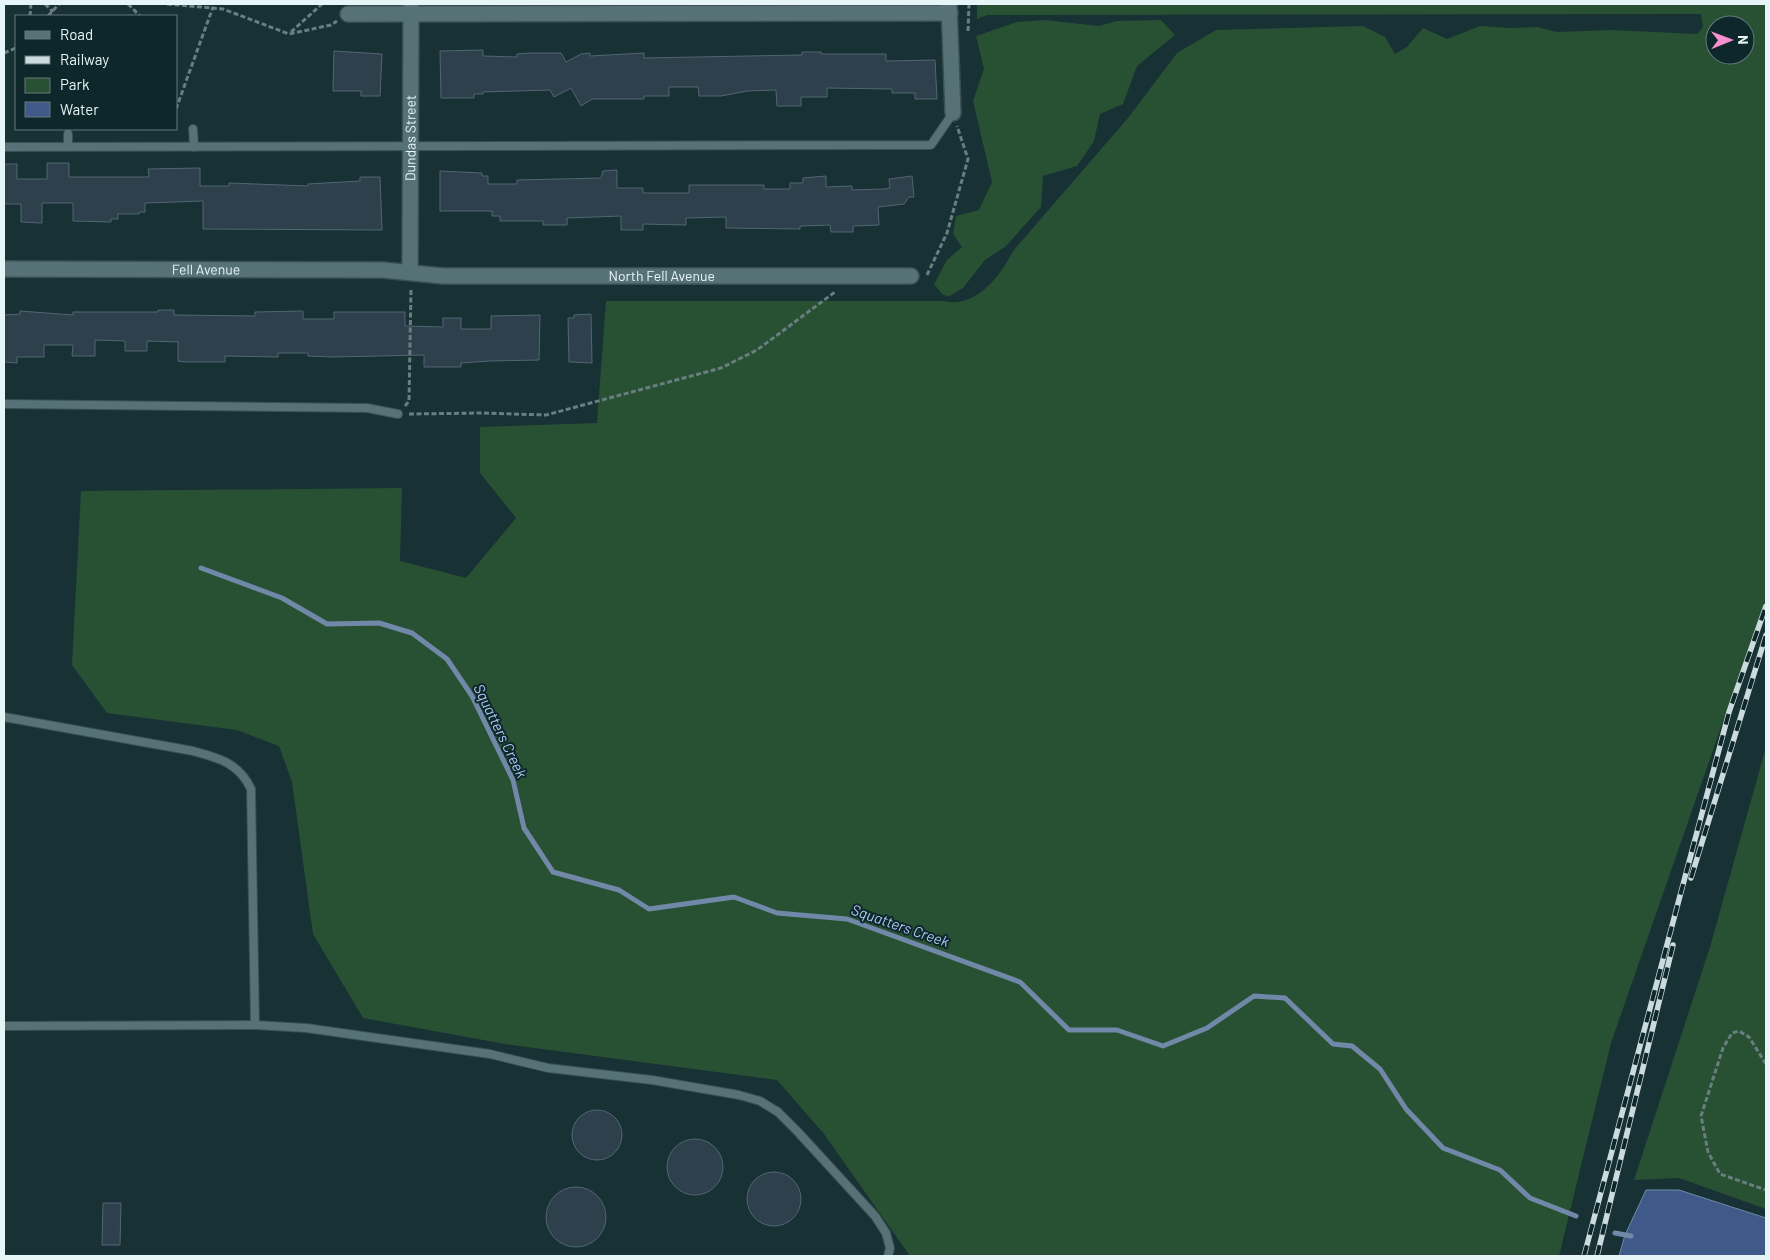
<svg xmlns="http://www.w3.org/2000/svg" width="1770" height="1260" font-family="Barlow,sans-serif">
  <rect width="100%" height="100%" fill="#183135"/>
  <g fill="#285133" fill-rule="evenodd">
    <path d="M977,4H1766V598L1611,1043L1559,1256H910L824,1134L777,1080L505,1044L363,1018L313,934L292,782L279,746L237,730L107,713L72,665L81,491L402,488L400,561L466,578L516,518L480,473V427L597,423L606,301H943C975,309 1000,277 1013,251L1128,118L1177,53L1216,30L1363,26L1385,37L1395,54L1407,47L1423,28L1447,39L1480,26L1509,28L1537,27L1557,32L1613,30L1697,34L1703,27L1701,14L987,15L977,19ZM1715,25H1745V55H1715Z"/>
    <path d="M1044,20L1099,26L1117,21L1161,20L1175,35L1137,66L1123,104L1100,114L1094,141L1077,166L1043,176L1041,207L1006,246L985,260L963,288L950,296L943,295L934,284L947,260L962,247L953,234L956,216L979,210L992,182L973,101L984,69L976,36L1017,22Z"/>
    <path d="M1766,747V1209L1679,1178L1634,1180L1710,947Z"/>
  </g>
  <path fill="#3f5a88" stroke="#7188a9" d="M1646,1190H1679L1766,1218V1256H1619L1625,1235Z"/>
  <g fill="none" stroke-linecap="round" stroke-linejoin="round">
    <g stroke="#7188a9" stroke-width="5">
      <path d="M201,568L282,598L327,624L379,623L412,633L447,659L472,696L513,780L524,828L553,872L619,890L649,909L734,897L777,913L847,919L1020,982L1069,1030H1117L1163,1046L1207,1028L1254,996L1285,998L1333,1044L1352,1046L1380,1069L1406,1109L1443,1148L1500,1170L1530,1198L1576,1216"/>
      <path d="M1615,1233L1631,1236"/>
    </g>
  </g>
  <g fill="#2d404b" stroke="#516672">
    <path d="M483,50V56L517,57V54L531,53H561L566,62L581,54L590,53V56L644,53V58L802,55V52H821V54H886V61L935,60L937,99H915V93H892V89L827,88V97H801V106H777L776,90L747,91L721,96H699L698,87H669V96H644V99H592L581,106L571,88L554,97L550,90L483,92V94H474V98H441L440,51Z"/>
    <path d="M334,51L382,54L380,96H361V91H333Z"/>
    <path d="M47,163H69V177H149L148,169L200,168V186H229V183L308,186V184L360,181V177H380L382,230L203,229V201L145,203V212H139V214H118V219H111V222L73,221V203H42V223L21,222V204H4V164H17V179H47Z"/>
    <path d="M617,170V188H643V193H689V185H764V189H790V183H803V178L826,176V187L852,186V190L885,189L890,188L889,179L912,176L914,197H909L904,204L878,207L879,225L853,226V232H831L830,225L800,226V229L726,228V217L686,218V225L643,224V230H621V216L567,218V225H543V221H500V216H492V211H440V171L482,173V176H488V184H517V180L601,178L603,171Z"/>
    <path d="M158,310H174V315H176L255,316V312L303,311V319H334V312H405V326L443,327V318H461V329H491V316L540,315L539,360L490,361L461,363V367H424V355L333,357L308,356V353H278V357L225,356V362H185L178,361V342L147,341V351H125V341L95,340V356H72L73,345H44V357H17V363L4,362V315L20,314V311L73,315V312H158Z"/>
    <path d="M591,314L592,363L569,362L568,318H574V315Z"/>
    <circle cx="597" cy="1135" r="25"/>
    <circle cx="695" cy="1167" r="28"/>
    <circle cx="774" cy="1199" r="27"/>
    <circle cx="576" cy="1217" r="30"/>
    <path d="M103,1203H121L120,1245H102Z"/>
  </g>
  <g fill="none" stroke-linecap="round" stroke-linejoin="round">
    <g stroke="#384e51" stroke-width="10">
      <g id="lane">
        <path d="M193,129L194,147"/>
        <path d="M68,134V147"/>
        <path d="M4,147L931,145L953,113"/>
        <path d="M4,404L367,408L398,414"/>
        <path d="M4,717L193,751C219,758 239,763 251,789L255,1025"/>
        <path d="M4,1026L255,1025L306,1028L490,1054L548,1068L652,1080L739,1095L760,1101L778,1112L797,1131L875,1216L886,1233L890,1248L888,1256"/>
      </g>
    </g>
    <g stroke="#384e51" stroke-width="18">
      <g id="street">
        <path d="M949,4L953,113"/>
        <path d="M348,14L950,13"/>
        <path id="s1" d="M4,269L383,270L443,276H911"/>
        <path id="s2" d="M410,272L411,4"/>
      </g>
    </g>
    <g stroke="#697e81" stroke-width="3" stroke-dasharray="5 2.5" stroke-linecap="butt">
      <path d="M45,4L53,12"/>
      <path d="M128,4L140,16"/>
      <path d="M167,4L223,9L289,34L331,25L337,21"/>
      <path d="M30,16L31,4"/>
      <path d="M48,16L59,4"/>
      <path d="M968,31L969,4"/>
      <path d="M291,32L322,4"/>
      <path d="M176,48V49"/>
      <path d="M4,53L16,48"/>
      <path d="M176,109L213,7"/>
      <path d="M927,275L947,233L968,159L957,126"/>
      <path d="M405,406L409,401L411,288"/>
      <path d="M409,414L483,413L546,415L721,368L757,350L835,292"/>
      <path d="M1766,1064L1749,1037L1739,1031L1732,1033L1723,1048L1701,1116L1708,1152L1720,1174L1766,1190"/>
    </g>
    <use href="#lane" stroke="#577276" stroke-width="8"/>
    <use href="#street" stroke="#577276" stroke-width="15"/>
    <g stroke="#cbdbdd" stroke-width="5.5">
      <g id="rail">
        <path d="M1691,878L1766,635"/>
        <path d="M1584,1256L1729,712L1766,606"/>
        <path d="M1597,1256L1673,945"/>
      </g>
    </g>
    <use href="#rail" stroke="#0e272a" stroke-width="4" stroke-dasharray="11" stroke-linecap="butt"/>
  </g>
  <g text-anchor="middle" stroke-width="4" stroke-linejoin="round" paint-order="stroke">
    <g font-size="14" fill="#e6f5f7" stroke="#0e272a">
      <text dy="5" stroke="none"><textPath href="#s2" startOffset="134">Dundas Street</textPath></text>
      <text dy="5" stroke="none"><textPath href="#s1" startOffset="202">Fell Avenue</textPath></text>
      <text dy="5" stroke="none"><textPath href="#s1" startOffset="658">North Fell Avenue</textPath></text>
    </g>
    <g font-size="15" font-style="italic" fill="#aec7f2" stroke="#0e272a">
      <text transform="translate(500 731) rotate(64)" y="5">Squatters Creek</text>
      <text transform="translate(900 926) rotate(19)" y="5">Squatters Creek</text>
    </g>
  </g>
  <rect width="1770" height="1260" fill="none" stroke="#e6f5f7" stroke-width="10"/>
  <rect x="15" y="15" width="162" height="115" fill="#0e272a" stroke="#64797c"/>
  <rect x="25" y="31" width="25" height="8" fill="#577276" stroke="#64797c"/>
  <text x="60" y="40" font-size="15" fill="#e6f5f7">Road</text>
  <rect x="25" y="56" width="25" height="8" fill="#cbdbdd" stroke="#64797c"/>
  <text x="60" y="65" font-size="15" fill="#e6f5f7">Railway</text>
  <rect x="25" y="78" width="25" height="15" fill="#285133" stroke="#64797c"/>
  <text x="60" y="90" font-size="15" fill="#e6f5f7">Park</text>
  <rect x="25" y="102" width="25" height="15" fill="#3f5a88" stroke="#64797c"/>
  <text x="60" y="115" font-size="15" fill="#e6f5f7">Water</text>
  <g transform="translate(1730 40) rotate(89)"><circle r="24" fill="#0e272a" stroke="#64797c"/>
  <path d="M0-4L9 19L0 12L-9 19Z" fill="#f690d0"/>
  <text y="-8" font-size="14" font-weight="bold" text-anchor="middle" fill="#e6f5f7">N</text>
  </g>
</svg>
